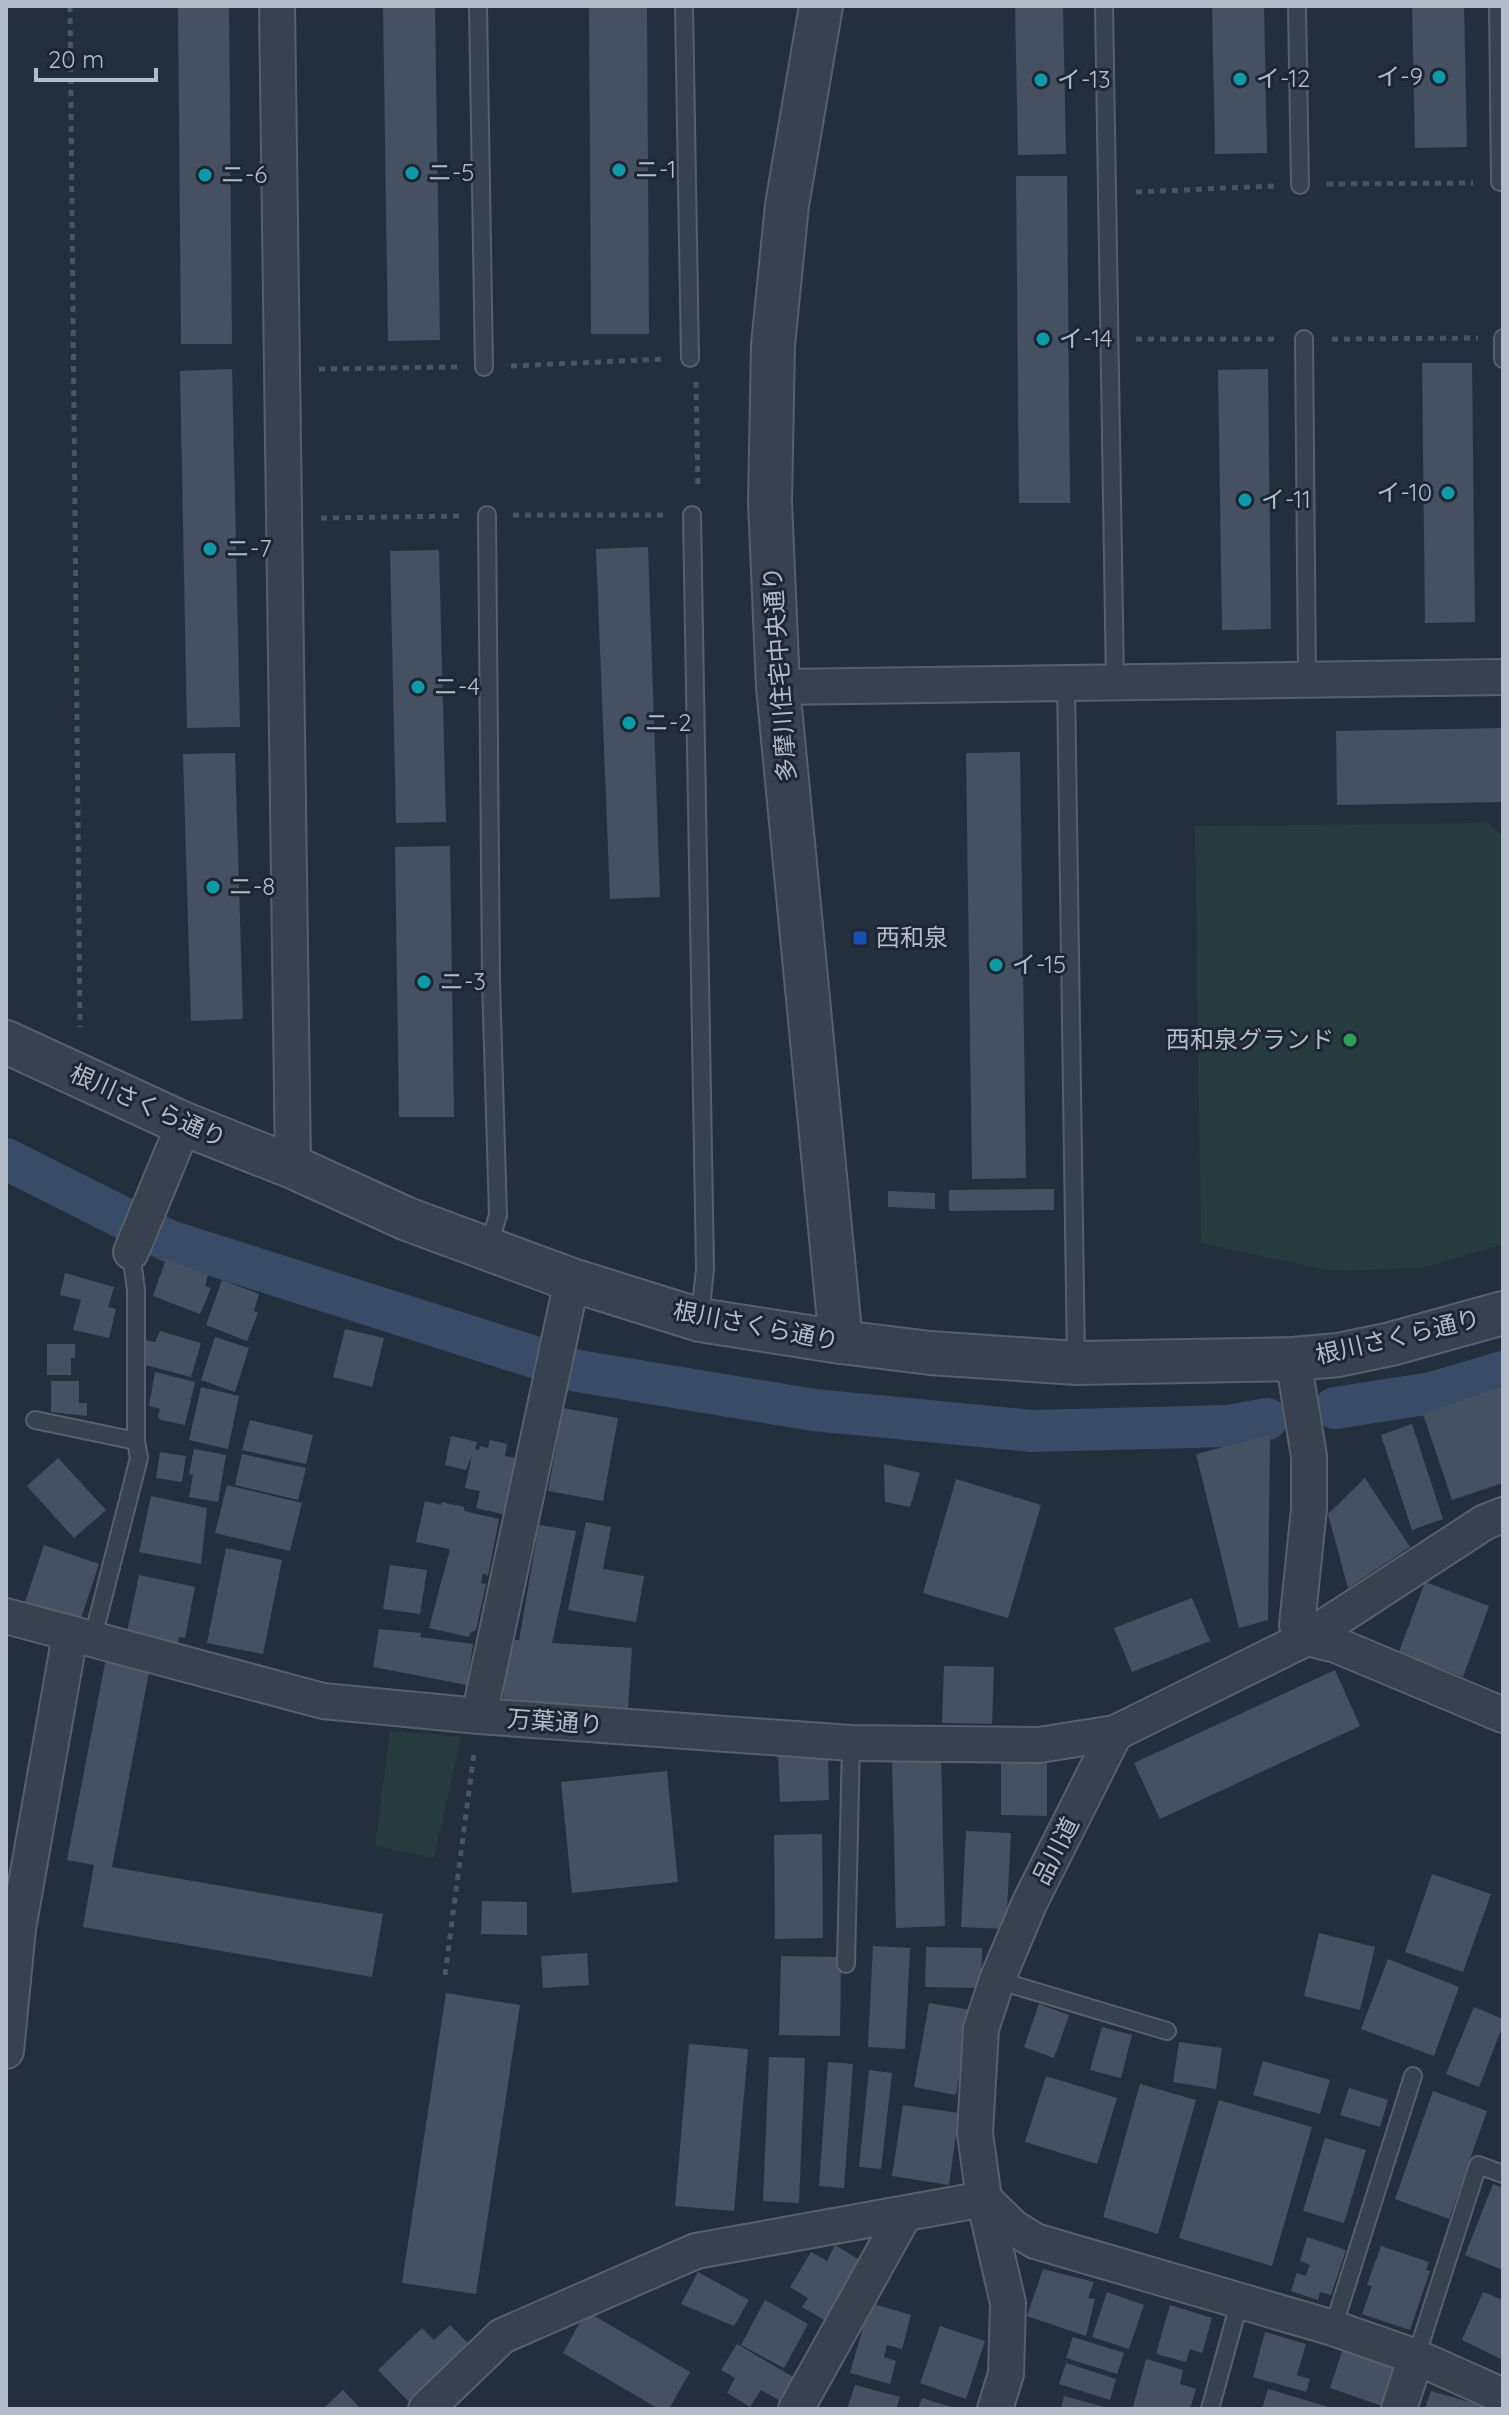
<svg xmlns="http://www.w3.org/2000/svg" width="1509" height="2415" font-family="Quicksand,'Noto Sans JP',sans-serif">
  <rect width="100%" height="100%" fill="#242f3e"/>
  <g fill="#263c3f">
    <path d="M1489,823L1503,837V1244L1422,1268L1332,1271L1201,1243L1195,826Z"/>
    <path d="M390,1731L461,1737L434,1858L375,1846Z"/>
  </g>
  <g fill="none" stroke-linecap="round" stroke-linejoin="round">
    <g stroke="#394c67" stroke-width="42">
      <path d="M6,1159L169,1241L578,1371L814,1410L1032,1431L1228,1426L1267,1419"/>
      <path d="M1335,1408L1432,1393L1503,1372"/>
    </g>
  </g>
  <g fill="#455162">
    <path d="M178,6H229L232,344H181Z"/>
    <path d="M383,6H435L440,340L388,341Z"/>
    <path d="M589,6H647L649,334H591Z"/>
    <path d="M1015,6H1063L1066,154L1018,155Z"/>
    <path d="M1212,6H1264L1267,153L1215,154Z"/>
    <path d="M1412,6H1464L1467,147L1415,148Z"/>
    <path d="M1016,176H1067L1070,503H1019Z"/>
    <path d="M1422,363H1472L1475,622L1425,623Z"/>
    <path d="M232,369L240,727L187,728L180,371Z"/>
    <path d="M1268,369L1271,629L1222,630L1218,370Z"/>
    <path d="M648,547L660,897L610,899L596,549Z"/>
    <path d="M439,550L446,822L396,823L390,551Z"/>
    <path d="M1503,728V802L1337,805L1336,731Z"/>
    <path d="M1020,752L1026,1178L972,1179L966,753Z"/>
    <path d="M235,753L243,1019L191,1021L183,754Z"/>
    <path d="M450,846L454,1117H399L395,847Z"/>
    <path d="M1054,1189V1210L949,1211V1190Z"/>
    <path d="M888,1191L935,1193V1209L888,1207Z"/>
    <path d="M166,1259L208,1275L205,1286L211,1288L200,1314L153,1296Z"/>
    <path d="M65,1273L114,1287L108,1307L116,1309L109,1338L73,1330L81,1300L60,1295Z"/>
    <path d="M222,1280L259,1294L254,1311L258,1313L247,1341L206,1325Z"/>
    <path d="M345,1329L384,1338L372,1387L333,1377Z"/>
    <path d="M160,1331L201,1343L191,1377L145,1365L146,1340L155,1342Z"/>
    <path d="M215,1337L249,1348L235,1392L201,1380Z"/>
    <path d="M47,1344H75V1358H71V1375H47Z"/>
    <path d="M155,1372L195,1382L185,1425L161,1420L158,1416L160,1409L149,1406Z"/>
    <path d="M51,1381H79V1403H87V1416L51,1412Z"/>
    <path d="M1503,1386V1483L1452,1500L1423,1414Z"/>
    <path d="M201,1387L239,1396L228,1449L189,1440Z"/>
    <path d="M563,1408L618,1418L603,1501L548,1491Z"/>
    <path d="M250,1420L313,1435L306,1464L242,1450Z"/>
    <path d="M1412,1424L1443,1519L1412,1530L1381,1435Z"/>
    <path d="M1270,1435L1268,1620L1239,1628L1196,1454Z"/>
    <path d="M451,1436L477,1442L475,1449L479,1450L480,1446L488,1448L490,1440L507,1444L505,1456L516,1458L507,1495L514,1496L511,1516L476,1508L480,1491L465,1488L472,1455L466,1470L445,1465Z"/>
    <path d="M194,1449L226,1455L218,1502L189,1497L193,1475L189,1474Z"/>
    <path d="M160,1452L186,1456L182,1482L156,1478Z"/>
    <path d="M242,1454L306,1468L298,1500L235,1485Z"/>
    <path d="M58,1458L106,1510L74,1538L27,1486Z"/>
    <path d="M884,1464L920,1473L910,1507L885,1502Z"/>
    <path d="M1365,1478L1410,1547L1348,1588L1328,1514Z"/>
    <path d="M956,1479L1041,1505L1008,1618L923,1593Z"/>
    <path d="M227,1485L302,1503L290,1551L215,1533Z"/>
    <path d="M151,1496L207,1508L201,1564L139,1552Z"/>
    <path d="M425,1501L441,1505L442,1502L464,1507V1511L499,1519L488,1576L483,1573L482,1577L481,1583L486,1584L476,1630L470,1633L469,1637L429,1628L450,1549L416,1542Z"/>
    <path d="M586,1522L611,1527L603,1569L644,1576L636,1622L568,1610Z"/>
    <path d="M539,1525L576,1531L552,1643L632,1648L628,1709L503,1701L508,1640H519Z"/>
    <path d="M44,1545L99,1564L79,1624L24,1605Z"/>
    <path d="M226,1548L282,1560L263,1654L207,1643Z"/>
    <path d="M390,1565L427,1570L420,1614L383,1609Z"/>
    <path d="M139,1575L195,1587L185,1638L179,1637L177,1648L126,1637Z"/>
    <path d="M1425,1582L1489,1606L1463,1677L1399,1652Z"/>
    <path d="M1192,1598L1210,1641L1132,1672L1114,1628Z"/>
    <path d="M379,1629L421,1633L420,1637L473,1644L467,1685L373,1667Z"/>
    <path d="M106,1658L150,1667L112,1867L383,1914L372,1977L83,1927L94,1865L67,1860Z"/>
    <path d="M944,1666L994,1667L992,1724L942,1723Z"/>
    <path d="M1335,1670L1360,1726L1160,1819L1134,1763Z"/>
    <path d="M828,1752L829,1800L780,1802L778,1753Z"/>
    <path d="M941,1755L945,1926L896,1928L892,1756Z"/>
    <path d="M1001,1763H1047V1816L1001,1815Z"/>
    <path d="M667,1771L678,1882L572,1893L561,1782Z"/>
    <path d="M966,1831L1011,1833L1006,1929L961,1927Z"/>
    <path d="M822,1834L823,1938L775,1939L774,1835Z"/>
    <path d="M1432,1874L1491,1894L1463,1972L1405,1952Z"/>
    <path d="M482,1901L527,1902V1935L481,1934Z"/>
    <path d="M1319,1933L1375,1947L1360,2010L1304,1996Z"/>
    <path d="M873,1946L910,1948L905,2049L868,2047Z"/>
    <path d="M926,1947L982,1948L981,1988L925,1987Z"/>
    <path d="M587,1953L589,1985L543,1988L541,1956Z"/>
    <path d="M781,1956L841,1957L840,2036L779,2035Z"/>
    <path d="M1388,1959L1459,1987L1434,2056L1361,2029Z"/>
    <path d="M446,1993L520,2005L476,2294L402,2283Z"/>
    <path d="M929,2003L971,2010L956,2095L914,2087Z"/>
    <path d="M1039,2004L1069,2015L1054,2058L1024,2047Z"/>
    <path d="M1474,2007L1503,2019V2025L1479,2087L1446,2074Z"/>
    <path d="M1102,2027L1132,2035L1121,2078L1090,2070Z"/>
    <path d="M1179,2042L1222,2048L1216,2089L1173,2082Z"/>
    <path d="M689,2044L748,2049L734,2211L675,2206Z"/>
    <path d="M769,2057L805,2058L799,2203L763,2201Z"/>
    <path d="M1263,2061L1330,2080L1320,2114L1253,2095Z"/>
    <path d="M828,2062L853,2064L844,2188L819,2186Z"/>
    <path d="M869,2070L892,2073L881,2169L859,2167Z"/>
    <path d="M1046,2076L1117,2098L1097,2164L1025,2142Z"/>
    <path d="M1140,2084L1196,2100L1158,2234L1103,2217Z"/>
    <path d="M1349,2088L1388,2100L1380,2127L1340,2115Z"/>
    <path d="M1433,2091L1487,2111L1449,2219L1395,2199Z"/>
    <path d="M1219,2100L1312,2127L1272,2266L1179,2238Z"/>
    <path d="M903,2105L959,2113L949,2185L892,2176Z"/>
    <path d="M1325,2138L1366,2150L1344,2223L1303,2211Z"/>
    <path d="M1493,2184L1503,2188V2270L1465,2255Z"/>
    <path d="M1307,2237L1346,2250L1331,2295L1320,2292L1318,2300L1291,2291L1297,2273L1306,2276L1310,2265L1300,2261Z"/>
    <path d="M835,2245L863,2262L829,2323L802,2307L808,2298L790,2287L811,2252L827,2261Z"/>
    <path d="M1381,2246L1429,2262L1426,2270L1430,2271L1410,2330L1362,2314L1372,2286L1367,2285Z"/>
    <path d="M1043,2269L1094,2282L1088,2298L1095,2299L1086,2336L1027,2316Z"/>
    <path d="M698,2272L749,2300L734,2326L681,2304Z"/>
    <path d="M1107,2292L1144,2305L1129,2349L1092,2337Z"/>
    <path d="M1483,2292L1503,2300V2360L1462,2340Z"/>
    <path d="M765,2300L808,2324L784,2368L741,2345Z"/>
    <path d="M870,2303L911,2315L902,2349L887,2345L884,2357L896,2361L890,2384L850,2373Z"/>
    <path d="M1170,2305L1212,2318L1202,2353L1190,2349L1186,2362L1156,2354Z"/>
    <path d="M586,2311L690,2372L669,2409H659L563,2353Z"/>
    <path d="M450,2325L470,2345L410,2403L378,2370L422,2328L434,2340Z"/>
    <path d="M940,2326L985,2341L966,2399L920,2383Z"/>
    <path d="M1265,2332L1306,2344L1297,2375L1310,2379L1306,2392L1253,2377Z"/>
    <path d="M1073,2337L1124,2353L1117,2374L1066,2358Z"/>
    <path d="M737,2344L793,2377L780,2401L761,2390L750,2407L727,2393L735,2378L721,2370Z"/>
    <path d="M1343,2349L1398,2368L1385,2407L1330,2388Z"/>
    <path d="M1146,2359L1183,2370L1180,2384L1196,2389L1190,2409L1133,2407Z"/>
    <path d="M1066,2363L1116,2379L1110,2400L1059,2384Z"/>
    <path d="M855,2385L900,2397L896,2409H847Z"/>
    <path d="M1268,2389L1332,2408V2409H1262Z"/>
    <path d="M343,2390L361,2409H323Z"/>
    <path d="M1431,2391L1483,2406L1482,2409H1425Z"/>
    <path d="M1064,2396L1108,2408V2409H1061Z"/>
    <path d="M922,2398L955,2408V2409H918Z"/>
  </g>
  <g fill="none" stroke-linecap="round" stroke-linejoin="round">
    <g stroke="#565f6c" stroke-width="20">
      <g id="service">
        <path d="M478,6L484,367"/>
        <path d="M684,6L690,358"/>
        <path d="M1104,6L1115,682"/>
        <path d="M1297,6L1300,185"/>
        <path d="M1498,6L1500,182"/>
        <path d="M1503,338V359"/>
        <path d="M1304,339L1307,680"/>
        <path d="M487,515L491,981L498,1215L488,1248"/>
        <path d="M692,515L705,1269L700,1317"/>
        <path d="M1066,683L1076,1361"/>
        <path d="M35,1420L136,1441"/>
        <path d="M92,1641L139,1458L136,1441V1290L131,1252"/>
        <path d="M846,1964L851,1743"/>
        <path d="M997,1980L1167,2031"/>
        <path d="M1333,2328L1413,2076"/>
        <path d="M1416,2357L1478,2165L1503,2174"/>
        <path d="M1210,2409L1240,2300"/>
      </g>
    </g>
    <g stroke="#565f6c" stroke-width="38">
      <g id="minor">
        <path d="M277,6L293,1167"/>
        <path d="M778,687L1503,677"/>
        <path d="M131,1252L184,1124"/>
        <path d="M1293,1359L1309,1456V1509L1297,1625L1307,1638L1336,1645L1503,1715"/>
        <path d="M6,1616L323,1701L479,1716L851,1743L1039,1745L1115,1733"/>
        <path d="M479,1716L572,1280"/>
        <path d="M6,2051L18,1929L70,1635"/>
        <path d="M426,2409L502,2336L696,2251L984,2199L1014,2228L1035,2241L1333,2328L1416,2357L1503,2396"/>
        <path d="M796,2409L904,2215"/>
        <path d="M995,2409L1006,2374L1008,2303L984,2199L975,2133L981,2029L997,1980L1030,1902L1115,1733L1307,1638L1485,1522L1503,1515"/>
        <path d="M1399,2409L1416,2357"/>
      </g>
    </g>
    <g stroke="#565f6c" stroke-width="46">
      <g id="tertiary">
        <path d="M821,6L787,205L773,345L770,502L778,687L841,1342"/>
        <path d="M6,1042L184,1124L293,1167L407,1219L572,1280L700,1320L841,1342L930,1353L1076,1363L1293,1359L1338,1355L1391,1344L1503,1313"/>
      </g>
    </g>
    <g stroke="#44595c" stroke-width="5" stroke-dasharray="6 6" stroke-linecap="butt">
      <path d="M70,6L80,1027"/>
      <path d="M1327,184L1473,183"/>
      <path d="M1136,192L1274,186"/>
      <path d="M1136,339H1278"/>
      <path d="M1332,339L1478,338"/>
      <path d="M511,366L665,359"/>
      <path d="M319,369L457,367"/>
      <path d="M696,382L698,488"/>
      <path d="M513,515H667"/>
      <path d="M321,518L459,516"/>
      <path d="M445,1975L474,1753"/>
    </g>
    <use href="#service" stroke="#38414e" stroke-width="16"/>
    <use href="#minor" stroke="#38414e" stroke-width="34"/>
    <use href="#tertiary" stroke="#38414e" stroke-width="42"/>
  </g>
  <g fill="#0f9aa8" stroke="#1d2633" stroke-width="3">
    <circle cx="1439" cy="77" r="8"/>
    <circle cx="1240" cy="79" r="8"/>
    <circle cx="1041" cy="80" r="8"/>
    <circle cx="619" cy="170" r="8"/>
    <circle cx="412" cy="173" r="8"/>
    <circle cx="205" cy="175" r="8"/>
    <circle cx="1043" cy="339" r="8"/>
    <circle cx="1448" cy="493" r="8"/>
    <circle cx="1245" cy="500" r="8"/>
    <circle cx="210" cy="549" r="8"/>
    <circle cx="418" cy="687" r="8"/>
    <circle cx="629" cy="723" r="8"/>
    <circle cx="213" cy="887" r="8"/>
    <circle cx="996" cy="965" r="8"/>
    <circle cx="424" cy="982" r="8"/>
  </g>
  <rect fill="#1a4fb4" stroke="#1d2633" stroke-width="3" x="852" y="930" width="16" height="16" rx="4"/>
  <circle fill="#2e9e5b" stroke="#1d2633" stroke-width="3" cx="1350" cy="1040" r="8"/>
  <g text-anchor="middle" stroke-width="6" stroke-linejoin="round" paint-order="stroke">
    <g font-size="24" fill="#b4bcc9" stroke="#1d2633" text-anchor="start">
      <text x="1423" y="85" text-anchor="end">イ-9</text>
      <text x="1256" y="87">イ-12</text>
      <text x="1057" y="88">イ-13</text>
      <text x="635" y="178">ニ-1</text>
      <text x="428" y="181">ニ-5</text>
      <text x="221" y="183">ニ-6</text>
      <text x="1059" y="347">イ-14</text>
      <text x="1432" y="501" text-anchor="end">イ-10</text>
      <text x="1261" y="508">イ-11</text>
      <text x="226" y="557">ニ-7</text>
      <text x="434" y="695">ニ-4</text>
      <text x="645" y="731">ニ-2</text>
      <text x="229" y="895">ニ-8</text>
      <text x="876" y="946">西和泉</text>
      <text x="1012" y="973">イ-15</text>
      <text x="440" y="990">ニ-3</text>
      <text x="1334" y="1048" text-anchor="end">西和泉グランド</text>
    </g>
    <g font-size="24" fill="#b4bcc9" stroke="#1d2633">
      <text transform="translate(780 674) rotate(-94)" y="8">多摩川住宅中央通り</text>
      <text transform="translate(148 1106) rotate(24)" y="8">根川さくら通り</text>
      <text transform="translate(756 1326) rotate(11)" y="8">根川さくら通り</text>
      <text transform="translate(1398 1337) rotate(-13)" y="8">根川さくら通り</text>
      <text transform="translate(555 1722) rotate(4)" y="8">万葉通り</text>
      <text transform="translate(1056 1851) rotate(-63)" y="8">品川道</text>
    </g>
  </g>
  <rect width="1509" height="2415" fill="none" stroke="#b4bcc9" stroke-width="16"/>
  <path d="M36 68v12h120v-12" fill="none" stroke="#b4bcc9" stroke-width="4"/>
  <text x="48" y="68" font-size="24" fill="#b4bcc9" stroke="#1d2633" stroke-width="6" paint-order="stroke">20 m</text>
</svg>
